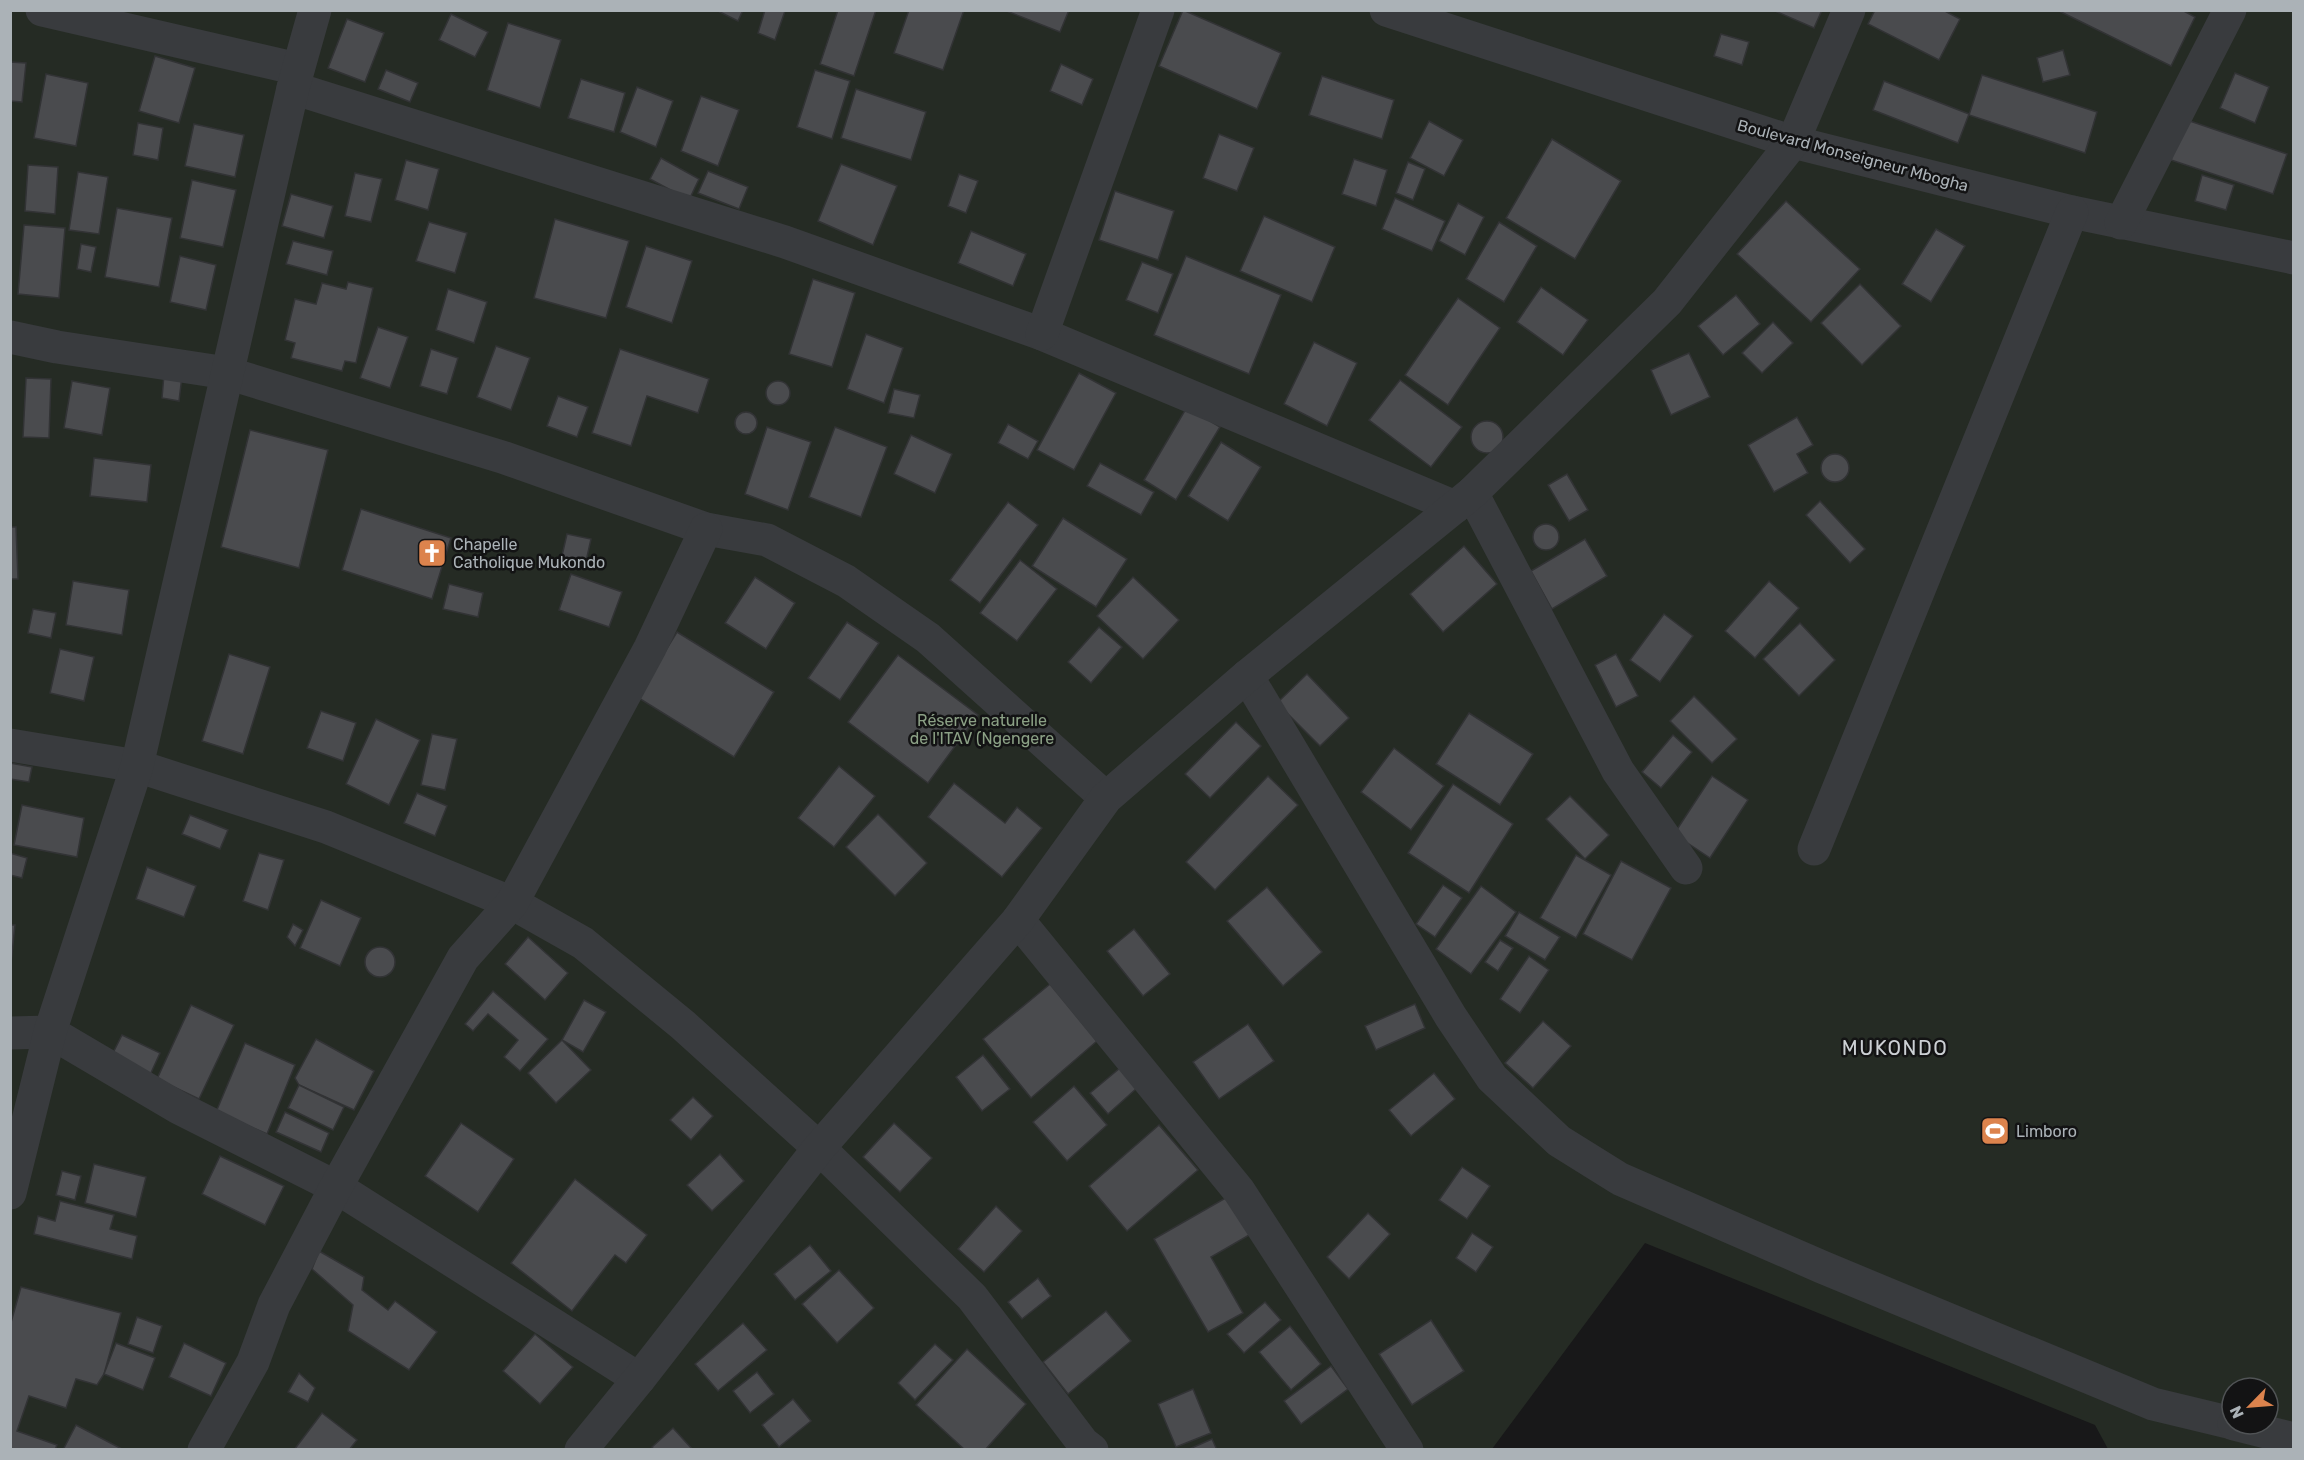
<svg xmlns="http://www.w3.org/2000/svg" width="2304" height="1460" font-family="Rubik,sans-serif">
  <rect width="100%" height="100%" fill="#181819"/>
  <path fill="#252b24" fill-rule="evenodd" d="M10,11H2293V1449H2108L2095,1425L1645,1243L1492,1449H11ZM2232,1388H2268V1424H2232Z"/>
  <g fill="#4a4b4e" stroke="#323335" stroke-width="1.5">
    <path d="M716,10H743L738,21Z"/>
    <path d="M765,10L785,11L775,40L758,33Z"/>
    <path d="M838,10H876L854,76L820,64Z"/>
    <path d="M909,10H964L943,70L894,53Z"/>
    <path d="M1004,10H1069L1060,32Z"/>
    <path d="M1183,10L1281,53L1257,109L1159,66Z"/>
    <path d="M1773,10H1822L1814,28Z"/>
    <path d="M1875,10H1943L1960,19L1939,60L1868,24Z"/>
    <path d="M2057,10H2182L2195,17L2171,66Z"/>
    <path d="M451,14L488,32L475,57L439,40Z"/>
    <path d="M347,19L384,33L365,82L328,68Z"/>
    <path d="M508,23L561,40L540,108L487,90Z"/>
    <path d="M1721,34L1749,42L1742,65L1714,56Z"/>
    <path d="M2063,50L2070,75L2043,82L2037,58Z"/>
    <path d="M155,56L195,68L179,123L139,111Z"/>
    <path d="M10,62L26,63L22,102L10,101Z"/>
    <path d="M1061,64L1093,79L1082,105L1050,91Z"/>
    <path d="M386,70L418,83L410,102L378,89Z"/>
    <path d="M815,70L850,81L832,139L797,127Z"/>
    <path d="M2235,73L2269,87L2255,123L2220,108Z"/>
    <path d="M46,74L88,83L76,146L34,138Z"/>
    <path d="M1982,75L2097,112L2085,153L1969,115Z"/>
    <path d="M1322,76L1394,100L1382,139L1309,115Z"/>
    <path d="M581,79L625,93L614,132L568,118Z"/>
    <path d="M1884,81L1969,114L1958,143L1873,110Z"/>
    <path d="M637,87L673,101L656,147L620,132Z"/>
    <path d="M856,89L926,112L911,160L841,138Z"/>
    <path d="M701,96L739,110L718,166L681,151Z"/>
    <path d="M2184,119L2287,154L2273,194L2171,160Z"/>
    <path d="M1429,121L1463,140L1444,176L1410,158Z"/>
    <path d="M138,123L163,128L158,160L133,155Z"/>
    <path d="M194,124L244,135L235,177L185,166Z"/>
    <path d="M1219,134L1254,148L1237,191L1203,178Z"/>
    <path d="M1552,139L1621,181L1575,259L1506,218Z"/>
    <path d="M661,158L699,179L689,200L650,179Z"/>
    <path d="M1354,159L1387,170L1376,206L1342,194Z"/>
    <path d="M406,160L439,169L428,210L395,200Z"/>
    <path d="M1408,162L1425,169L1413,200L1396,193Z"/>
    <path d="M841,164L897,186L873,245L818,221Z"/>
    <path d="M28,165L58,167L55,214L25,211Z"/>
    <path d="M708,171L748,187L739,209L698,193Z"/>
    <path d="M78,172L108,177L99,234L69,230Z"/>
    <path d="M355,173L382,179L371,222L345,216Z"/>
    <path d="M959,174L978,181L966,213L948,206Z"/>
    <path d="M2202,175L2234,185L2226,210L2195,201Z"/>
    <path d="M192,180L236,190L223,247L180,238Z"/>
    <path d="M1115,191L1174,211L1158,260L1099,240Z"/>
    <path d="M291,194L333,206L324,238L282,226Z"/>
    <path d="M1395,198L1445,221L1432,251L1382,229Z"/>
    <path d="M1786,201L1860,269L1811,322L1737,254Z"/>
    <path d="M1458,203L1484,217L1465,255L1439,241Z"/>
    <path d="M117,208L172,218L159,287L105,277Z"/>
    <path d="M1264,216L1335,247L1312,302L1240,271Z"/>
    <path d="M555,219L629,241L606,318L534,298Z"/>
    <path d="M429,222L467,233L455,273L416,261Z"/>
    <path d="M1499,222L1537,246L1504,302L1466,279Z"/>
    <path d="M24,225L65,228L59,298L18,294Z"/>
    <path d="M1936,229L1965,246L1931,302L1902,284Z"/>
    <path d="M971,231L1026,254L1013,286L958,263Z"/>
    <path d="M293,241L333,251L327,275L286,264Z"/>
    <path d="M81,244L96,247L91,272L77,269Z"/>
    <path d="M646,246L692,261L672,323L626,307Z"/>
    <path d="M180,256L216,265L206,310L170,302Z"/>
    <path d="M1186,256L1281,295L1249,374L1154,335Z"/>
    <path d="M1142,262L1173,274L1158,313L1126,300Z"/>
    <path d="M813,279L855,293L832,367L789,354Z"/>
    <path d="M348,282L373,288L356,363L345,361L342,371L291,358L295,343L285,340L295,299L316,304L322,283L346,289Z"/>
    <path d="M1860,284L1901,326L1862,365L1821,323Z"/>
    <path d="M1541,287L1588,320L1563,355L1517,322Z"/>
    <path d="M448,289L487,302L474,343L436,330Z"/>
    <path d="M1736,295L1760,324L1723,355L1698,326Z"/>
    <path d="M1458,298L1500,328L1448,405L1405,375Z"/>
    <path d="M1773,322L1793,343L1762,373L1742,353Z"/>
    <path d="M378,327L408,337L390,388L360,378Z"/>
    <path d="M866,334L903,348L884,403L847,389Z"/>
    <path d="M1314,342L1357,363L1327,426L1284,404Z"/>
    <path d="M496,346L530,358L511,410L477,397Z"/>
    <path d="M431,349L458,358L447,394L420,386Z"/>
    <path d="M620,349L709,379L698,413L647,396L631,446L592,433Z"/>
    <path d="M1689,353L1710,397L1671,415L1651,370Z"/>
    <path d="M1079,373L1116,393L1074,470L1037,450Z"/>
    <path d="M164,374L182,376L179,401L162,398Z"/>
    <path d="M26,378L51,379L49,438L23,437Z"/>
    <path d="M1400,380L1462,427L1431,467L1369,420Z"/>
    <circle cx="778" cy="393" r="12"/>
    <path d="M72,381L110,388L102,435L64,428Z"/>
    <path d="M894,389L920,395L914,418L888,413Z"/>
    <path d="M558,396L588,407L577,437L547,426Z"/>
    <path d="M1187,407L1220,427L1176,500L1144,480Z"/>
    <circle cx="746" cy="423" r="11"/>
    <path d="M1797,417L1813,445L1797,454L1808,473L1774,492L1748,445Z"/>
    <circle cx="1487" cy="437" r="16"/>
    <path d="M1008,424L1038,441L1028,459L998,443Z"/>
    <path d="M767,427L811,442L788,510L745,494Z"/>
    <path d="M835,427L887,447L861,517L809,497Z"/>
    <path d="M250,430L328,450L299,568L221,547Z"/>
    <path d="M911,435L952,454L935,493L894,474Z"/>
    <path d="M1221,442L1261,467L1228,521L1188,496Z"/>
    <circle cx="1835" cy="468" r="14"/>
    <path d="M94,458L151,465L147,502L90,496Z"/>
    <path d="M1100,463L1154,492L1141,515L1087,486Z"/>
    <path d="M1567,474L1588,510L1569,521L1548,485Z"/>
    <path d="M1820,501L1865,549L1850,563L1806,515Z"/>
    <path d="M1008,502L1038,525L980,603L950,580Z"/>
    <path d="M361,509L451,538L432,599L342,570Z"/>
    <path d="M1063,518L1127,559L1096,607L1032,566Z"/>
    <circle cx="1546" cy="537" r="13"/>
    <path d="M10,527H16L18,579H10Z"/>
    <path d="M567,534L591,539L585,566L561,560Z"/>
    <path d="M1585,539L1607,576L1552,609L1531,571Z"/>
    <path d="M1464,546L1497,584L1443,632L1410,594Z"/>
    <path d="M1020,560L1057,589L1017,641L980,613Z"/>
    <path d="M571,574L622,592L609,627L559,610Z"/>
    <path d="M755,577L795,603L766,649L725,623Z"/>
    <path d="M1133,577L1179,620L1143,659L1097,616Z"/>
    <path d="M73,581L129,590L122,635L66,625Z"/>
    <path d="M1769,581L1799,608L1755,658L1725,631Z"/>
    <path d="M449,584L483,593L478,617L443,609Z"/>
    <path d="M33,609L56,613L51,638L28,633Z"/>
    <path d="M1664,614L1693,636L1660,682L1630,660Z"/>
    <path d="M847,622L879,643L840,700L808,678Z"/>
    <path d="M1800,623L1835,660L1799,696L1763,659Z"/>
    <path d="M1099,627L1122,647L1091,683L1068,662Z"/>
    <path d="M677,632L774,692L734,757L637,697Z"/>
    <path d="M60,649L94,657L84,701L50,693Z"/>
    <path d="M229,654L270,667L243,754L202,741Z"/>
    <path d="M1616,654L1638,696L1616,707L1595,665Z"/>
    <path d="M898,655L978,715L928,783L848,722Z"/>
    <path d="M1307,674L1349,718L1320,746L1277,703Z"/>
    <path d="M1694,696L1737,739L1712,763L1670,721Z"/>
    <path d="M321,711L356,723L343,761L307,748Z"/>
    <path d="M1469,713L1533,754L1500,805L1436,764Z"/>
    <path d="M376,719L420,740L389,805L346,784Z"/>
    <path d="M1236,722L1261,746L1210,798L1185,774Z"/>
    <path d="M432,734L457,739L445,790L421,785Z"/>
    <path d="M1673,735L1692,752L1661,788L1642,772Z"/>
    <path d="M1394,748L1444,786L1411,830L1361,792Z"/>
    <path d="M10,763L32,767L29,782L10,779Z"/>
    <path d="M839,766L875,796L834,847L798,818Z"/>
    <path d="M1268,776L1298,805L1215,890L1186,862Z"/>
    <path d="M1712,776L1748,800L1710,858L1674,834Z"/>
    <path d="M954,783L1005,823L1017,807L1042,828L1002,877L928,817Z"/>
    <path d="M1453,784L1513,824L1469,893L1408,853Z"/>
    <path d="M417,793L447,806L435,836L404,823Z"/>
    <path d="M1570,796L1609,835L1585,859L1546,819Z"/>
    <path d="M22,805L84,818L77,857L14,845Z"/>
    <path d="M878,814L927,863L895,896L846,847Z"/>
    <path d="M190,815L228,830L220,849L182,834Z"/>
    <path d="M10,853L27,858L22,878L10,875Z"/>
    <path d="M259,853L284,860L268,910L243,901Z"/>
    <path d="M1576,855L1611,875L1576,938L1540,918Z"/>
    <path d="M1621,861L1671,888L1632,960L1583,934Z"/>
    <path d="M147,867L196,886L184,917L136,899Z"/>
    <path d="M1443,885L1462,898L1435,937L1416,924Z"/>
    <path d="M1481,886L1516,912L1471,974L1436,949Z"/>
    <path d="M1267,887L1322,952L1283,986L1227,921Z"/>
    <path d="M321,900L361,918L340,966L300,948Z"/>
    <path d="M1519,912L1560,937L1545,960L1505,936Z"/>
    <path d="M293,924L303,930L295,946L287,937Z"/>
    <path d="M10,925H15L10,973Z"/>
    <path d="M1134,929L1170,974L1143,996L1107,951Z"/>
    <path d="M528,937L568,973L545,1000L505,964Z"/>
    <path d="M1500,940L1513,948L1498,971L1485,962Z"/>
    <circle cx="380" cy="962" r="15"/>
    <path d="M1529,956L1549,970L1520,1013L1500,999Z"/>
    <path d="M1050,984L1097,1041L1031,1098L983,1039Z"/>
    <path d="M493,991L548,1039L520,1071L504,1057L518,1040L488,1014L473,1031L465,1024Z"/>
    <path d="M584,1000L606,1012L583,1052L562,1040Z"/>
    <path d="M1415,1004L1425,1028L1376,1050L1365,1026Z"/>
    <path d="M191,1005L234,1025L199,1099L157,1079Z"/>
    <path d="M1543,1021L1571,1046L1533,1088L1505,1063Z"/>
    <path d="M1248,1024L1274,1061L1219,1099L1193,1062Z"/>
    <path d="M122,1035L160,1053L150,1075L111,1057Z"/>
    <path d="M316,1039L374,1071L354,1110L299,1085L295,1078Z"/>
    <path d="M562,1040L591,1070L556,1103L528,1073Z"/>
    <path d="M245,1043L295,1065L267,1134L216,1112Z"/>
    <path d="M983,1055L1010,1089L982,1111L956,1077Z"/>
    <path d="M1120,1068L1137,1088L1108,1114L1090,1093Z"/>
    <path d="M1434,1073L1455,1099L1411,1136L1389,1110Z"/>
    <path d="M299,1085L344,1107L333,1130L288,1108Z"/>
    <path d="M1074,1086L1107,1125L1067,1161L1033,1122Z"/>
    <path d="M693,1097L713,1116L691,1140L670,1120Z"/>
    <path d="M285,1112L329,1133L321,1152L276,1132Z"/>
    <path d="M461,1123L514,1159L478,1212L425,1176Z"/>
    <path d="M894,1123L932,1158L900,1192L863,1157Z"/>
    <path d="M1159,1125L1198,1170L1127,1231L1089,1186Z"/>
    <path d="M720,1154L744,1181L712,1211L687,1185Z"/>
    <path d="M220,1156L284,1186L265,1225L202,1194Z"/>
    <path d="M94,1164L146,1177L136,1217L85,1203Z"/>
    <path d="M1462,1167L1490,1186L1467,1219L1439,1200Z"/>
    <path d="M62,1171L81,1176L75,1200L56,1195Z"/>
    <path d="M575,1179L647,1235L626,1263L615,1255L572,1311L511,1263Z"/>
    <path d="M1229,1196L1251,1234L1211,1257L1243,1313L1208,1332L1154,1239Z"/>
    <path d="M60,1201L114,1215L110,1229L137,1236L132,1259L34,1234L38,1216L55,1221Z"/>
    <path d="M996,1206L1022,1231L984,1272L958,1249Z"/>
    <path d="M1368,1213L1390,1234L1349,1279L1327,1257Z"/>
    <path d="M1472,1233L1493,1247L1476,1272L1456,1258Z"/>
    <path d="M810,1245L831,1271L795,1300L774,1274Z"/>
    <path d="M319,1251L364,1277L362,1290L388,1310L395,1301L437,1332L409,1370L348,1331L353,1305L312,1269Z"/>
    <path d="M839,1270L874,1308L837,1343L802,1304Z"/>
    <path d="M1038,1278L1051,1296L1022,1319L1008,1302Z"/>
    <path d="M21,1287L121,1313L104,1374L97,1385L76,1379L66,1408L29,1396L17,1431L57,1445L55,1450H10V1326Z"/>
    <path d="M1265,1302L1281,1320L1244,1353L1227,1334Z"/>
    <path d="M1106,1311L1131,1341L1068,1394L1043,1362Z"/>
    <path d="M137,1317L162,1326L153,1353L128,1344Z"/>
    <path d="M1431,1320L1464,1371L1412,1405L1379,1354Z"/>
    <path d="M743,1323L767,1350L718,1391L695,1364Z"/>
    <path d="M1290,1326L1321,1364L1291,1390L1259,1352Z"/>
    <path d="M535,1334L573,1367L540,1404L503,1371Z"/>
    <path d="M116,1343L155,1358L143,1390L104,1374Z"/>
    <path d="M184,1343L226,1363L211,1396L169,1377Z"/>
    <path d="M935,1344L953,1360L915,1400L898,1383Z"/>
    <path d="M967,1349L1026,1404L985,1450H965L916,1405Z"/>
    <path d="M1331,1366L1348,1389L1301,1424L1284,1401Z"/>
    <path d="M757,1372L774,1394L750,1413L733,1391Z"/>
    <path d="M299,1373L315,1388L308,1402L288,1392Z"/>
    <path d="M1193,1389L1211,1433L1176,1447L1158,1404Z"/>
    <path d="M793,1399L811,1421L779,1447L762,1425Z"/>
    <path d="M322,1413L357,1440L349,1450H294Z"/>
    <path d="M76,1425L122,1449V1450H63Z"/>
    <path d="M673,1428L693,1450H654L652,1447Z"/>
    <path d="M1212,1439L1217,1450H1187Z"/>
  </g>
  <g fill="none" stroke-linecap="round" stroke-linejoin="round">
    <g stroke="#393b3e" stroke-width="33">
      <path d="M42,10L298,69"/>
      <path d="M1386,10L1793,142L2072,212L2294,258"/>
      <path d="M293,88L785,242L1042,334L1455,507"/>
      <path d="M2121,223L2230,10"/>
      <path d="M1042,334L1158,10"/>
      <path d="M10,337L57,347L227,373L502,457L706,529L767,540L846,581L928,638L1106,798"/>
      <path d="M1472,493L1618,771L1686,868"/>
      <path d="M1247,676L1451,1017L1492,1078L1559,1141L1620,1179L1822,1267L2153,1404L2232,1423"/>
      <path d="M10,745L137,766L326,827L512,903L583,943L683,1025L819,1148L972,1297L1083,1443L1092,1450"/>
      <path d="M1814,849L2072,212"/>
      <path d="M1018,920L1239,1191L1407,1450"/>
      <path d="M10,1033L50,1032L179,1108L336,1187L639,1379"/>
      <path d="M10,1193L50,1032L137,766L293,88L315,10"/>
      <path d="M2234,1424L2294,1439"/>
      <path d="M204,1450L253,1362L274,1305L336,1187L463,958L512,903L650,648L706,529"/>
      <path d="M581,1450L639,1379L819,1148L1018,920L1106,798L1247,676L1472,493L1667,302L1793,142L1849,10"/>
    </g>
  </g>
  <defs>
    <g id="church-square" transform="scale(1.5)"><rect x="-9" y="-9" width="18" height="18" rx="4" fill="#dc834d" stroke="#131314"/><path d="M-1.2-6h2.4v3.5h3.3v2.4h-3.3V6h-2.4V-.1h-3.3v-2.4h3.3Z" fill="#fff"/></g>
    <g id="stadium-square" transform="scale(1.5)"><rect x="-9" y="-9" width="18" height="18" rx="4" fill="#dc834d" stroke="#131314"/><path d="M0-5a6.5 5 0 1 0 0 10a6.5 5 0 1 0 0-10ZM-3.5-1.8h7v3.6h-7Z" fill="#fff"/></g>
  </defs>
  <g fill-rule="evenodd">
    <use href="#church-square" x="432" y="553"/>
    <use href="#stadium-square" x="1995" y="1131"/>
  </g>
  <g text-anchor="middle" stroke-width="5" stroke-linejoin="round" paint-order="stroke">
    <g font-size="16" fill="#abb2b7" stroke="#131314">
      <text transform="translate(1853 155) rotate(15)" y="6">Boulevard Monseigneur Mbogha</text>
    </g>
    <g font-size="16" fill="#abb2b7" stroke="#131314" text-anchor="start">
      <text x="453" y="550">Chapelle<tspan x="453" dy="18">Catholique Mukondo</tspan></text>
      <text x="2016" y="1137">Limboro</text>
    </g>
    <g font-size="16" fill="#8ba085" stroke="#131314">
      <text x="982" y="726">Réserve naturelle<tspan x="982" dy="18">de l'ITAV (Ngengere</tspan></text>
    </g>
    <g font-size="20" letter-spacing="1.5" fill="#ccd0d4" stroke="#131314">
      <text x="1895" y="1055">MUKONDO</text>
    </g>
  </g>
  <rect width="2304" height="1460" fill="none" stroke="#abb2b7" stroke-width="24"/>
  <g transform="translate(2250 1406) rotate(245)"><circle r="28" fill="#131314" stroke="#505355" stroke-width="1.5"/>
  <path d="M0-4.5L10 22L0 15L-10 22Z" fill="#dc834d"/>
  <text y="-9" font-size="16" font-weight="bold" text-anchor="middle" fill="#abb2b7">N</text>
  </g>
</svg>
